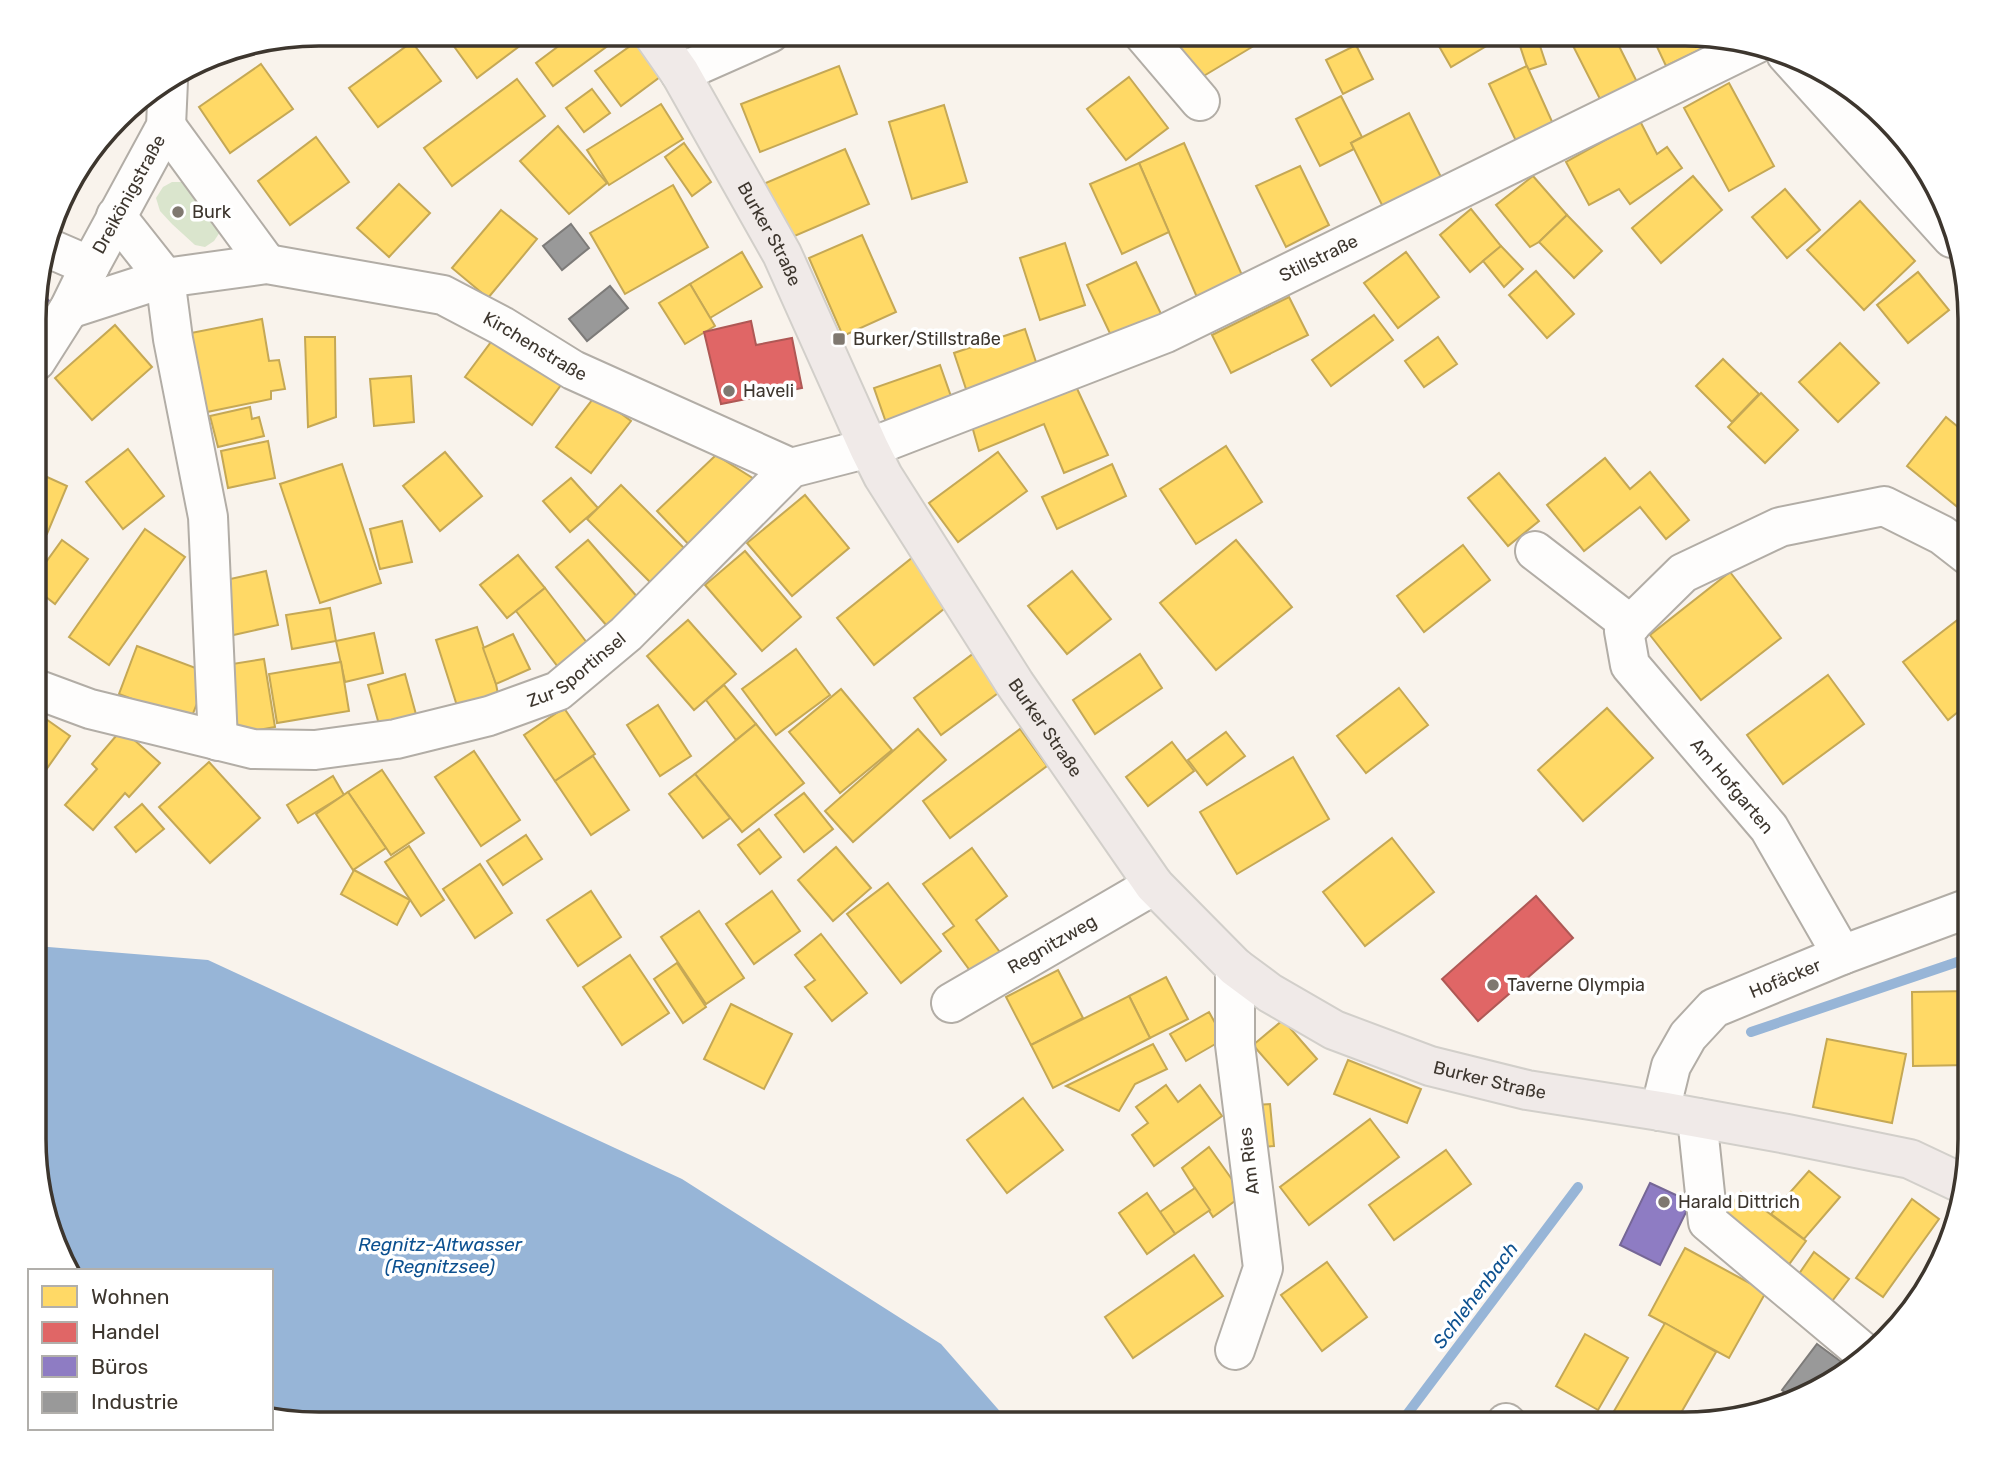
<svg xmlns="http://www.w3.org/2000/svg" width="2003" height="1458" font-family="Rubik,sans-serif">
  <rect width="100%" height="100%" fill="#f9f3ec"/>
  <path fill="#dae5cd" d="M172,182H183L220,232L214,241L205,247L195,245L172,224L160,211L156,198L163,187Z"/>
  <path fill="#97b5d7" d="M36,946L208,960L682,1179L941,1344L1011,1424H301L271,1418V1271H68L36,1176Z"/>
  <g fill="#ffd966" stroke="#c5a855" stroke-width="2">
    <path d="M469,33H519L525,42L477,78L453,45Z"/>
    <path d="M576,33H607L613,42L553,86L536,63Z"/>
    <path d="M689,33H747L703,53Z"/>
    <path d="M1169,34H1244L1252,47L1197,80Z"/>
    <path d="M1432,34H1505V35L1451,67Z"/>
    <path d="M1516,34H1536L1546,64L1528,70Z"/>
    <path d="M1567,34H1613L1637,82L1601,101Z"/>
    <path d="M1651,34H1702L1707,35L1712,44L1666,66Z"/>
    <path d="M643,37L668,71L621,106L595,71Z"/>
    <path d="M412,42L441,81L378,127L349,88Z"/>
    <path d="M1356,45L1373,79L1343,94L1326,60Z"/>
    <path d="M261,64L293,109L230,153L199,107Z"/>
    <path d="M839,66L857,114L760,152L741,104Z"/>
    <path d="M1527,66L1554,126L1517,143L1489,84Z"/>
    <path d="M1129,77L1168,128L1126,160L1087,109Z"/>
    <path d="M517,79L545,116L452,186L424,148Z"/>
    <path d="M1729,83L1774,166L1729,191L1684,108Z"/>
    <path d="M592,89L610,113L584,132L566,108Z"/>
    <path d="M1341,96L1362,137L1351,143L1354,149L1320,166L1296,119Z"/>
    <path d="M661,104L683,139L609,185L587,150Z"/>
    <path d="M944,105L967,182L912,199L889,122Z"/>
    <path d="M1409,113L1442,179L1384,209L1351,143Z"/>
    <path d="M1640,121L1657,154L1667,147L1682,168L1630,204L1619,189L1589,205L1566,162Z"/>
    <path d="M558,126L607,183L569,214L520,161Z"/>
    <path d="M316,137L349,182L290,225L258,181Z"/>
    <path d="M684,143L711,182L692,196L665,157Z"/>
    <path d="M1184,143L1245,282L1199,302L1139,163Z"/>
    <path d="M845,149L869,204L783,241L759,186Z"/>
    <path d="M1139,163L1169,232L1122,254L1090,184Z"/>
    <path d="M1300,166L1329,225L1286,247L1256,186Z"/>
    <path d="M1533,176L1567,215L1539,242L1530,247L1496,205Z"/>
    <path d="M1693,176L1722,210L1661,263L1632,228Z"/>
    <path d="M399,184L430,213L389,257L357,228Z"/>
    <path d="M673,185L708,247L625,294L590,233Z"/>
    <path d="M1785,189L1820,230L1787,258L1752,217Z"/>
    <path d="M1860,201L1915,261L1864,310L1807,250Z"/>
    <path d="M1471,209L1501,246L1470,272L1440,235Z"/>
    <path d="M501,210L537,239L488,298L452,268Z"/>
    <path d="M1567,215L1602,251L1574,278L1539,242Z"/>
    <path d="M862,235L896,312L843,336L809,258Z"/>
    <path d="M1065,243L1085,305L1040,320L1020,258Z"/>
    <path d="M1501,246L1523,269L1504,287L1483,261Z"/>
    <path d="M742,252L762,287L710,318L690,284Z"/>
    <path d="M1406,252L1439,297L1398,328L1364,283Z"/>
    <path d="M1136,262L1164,320L1115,344L1087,285Z"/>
    <path d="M1536,271L1574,314L1547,338L1509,295Z"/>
    <path d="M1918,272L1949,310L1908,343L1877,305Z"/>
    <path d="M690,284L715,326L685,344L659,303Z"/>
    <path d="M1289,297L1308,335L1231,373L1212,335Z"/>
    <path d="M1374,315L1393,340L1331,386L1312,360Z"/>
    <path d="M262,319L269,361L279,360L285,389L271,391V399L207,412L191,333Z"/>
    <path d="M115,325L152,367L92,420L55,378Z"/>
    <path d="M1025,329L1038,368L967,392L954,353Z"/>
    <path d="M305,337H335L336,417L308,427Z"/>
    <path d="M1438,337L1457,364L1424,387L1405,361Z"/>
    <path d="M494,338L561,385L532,425L465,377Z"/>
    <path d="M1840,343L1879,383L1838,422L1799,382Z"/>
    <path d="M1723,359L1759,394L1732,422L1696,386Z"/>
    <path d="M940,365L954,405L888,428L874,388Z"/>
    <path d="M411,376L414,422L374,426L370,379Z"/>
    <path d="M1073,380L1108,455L1064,473L1044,424L979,451L972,426Z"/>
    <path d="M1761,393L1798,430L1765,463L1728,427Z"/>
    <path d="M596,395L631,421L591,473L556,447Z"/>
    <path d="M250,407L252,419L259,417L264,436L218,447L210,416Z"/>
    <path d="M1946,417L1969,436V510L1966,514L1907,466Z"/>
    <path d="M268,441L275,478L228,488L221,451Z"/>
    <path d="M1226,446L1262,502L1196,544L1160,489Z"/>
    <path d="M128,449L164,496L123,529L86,482Z"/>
    <path d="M445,452L482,496L440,531L403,486Z"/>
    <path d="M998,452L1027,491L958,542L929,503Z"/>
    <path d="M716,455L762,484L694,550L657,511Z"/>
    <path d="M1605,458L1630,489L1650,472L1689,520L1666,539L1640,507L1584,551L1547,505Z"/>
    <path d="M342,464L381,583L320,603L280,484Z"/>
    <path d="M1112,464L1126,496L1057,529L1042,497Z"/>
    <path d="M36,472L67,486L47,534L36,529Z"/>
    <path d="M1499,473L1539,521L1508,546L1468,498Z"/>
    <path d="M571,478L598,508L570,532L543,501Z"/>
    <path d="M621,485L688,552L654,586L587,519Z"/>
    <path d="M805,495L849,548L792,596L747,543Z"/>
    <path d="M402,521L412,562L380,569L370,529Z"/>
    <path d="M145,529L185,557L109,665L69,637Z"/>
    <path d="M62,540L88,559L55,604L36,589V576Z"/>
    <path d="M588,540L639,599L607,626L556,567Z"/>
    <path d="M1236,540L1292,607L1216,670L1160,603Z"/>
    <path d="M1463,545L1490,580L1424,632L1397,596Z"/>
    <path d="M745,551L801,617L762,651L705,585Z"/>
    <path d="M518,555L545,588L507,618L480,585Z"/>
    <path d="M913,557L950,604L874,665L837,618Z"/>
    <path d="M266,571L278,625L229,636L217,582Z"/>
    <path d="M1072,571L1111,619L1067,654L1028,606Z"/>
    <path d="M1730,572L1781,638L1701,700L1650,635Z"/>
    <path d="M545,588L591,648L561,671L516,611Z"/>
    <path d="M330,608L336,641L292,649L286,615Z"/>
    <path d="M1969,611V703L1948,720L1903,662Z"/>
    <path d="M688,620L736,674L694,710L647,656Z"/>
    <path d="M477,627L496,684L499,699L459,712L436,640Z"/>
    <path d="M374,633L383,673L345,682L336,641Z"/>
    <path d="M513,634L530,669L496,684L483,648Z"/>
    <path d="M137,646L209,673L190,721L119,694Z"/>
    <path d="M982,647L1009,685L941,735L914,698Z"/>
    <path d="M796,649L830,695L776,735L742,689Z"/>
    <path d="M1140,654L1162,688L1095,734L1073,700Z"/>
    <path d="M264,659L275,727L237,734L226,665Z"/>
    <path d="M341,662L349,711L277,723L269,674Z"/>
    <path d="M405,674L417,718L380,728L368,685Z"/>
    <path d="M1828,675L1864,724L1783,784L1747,735Z"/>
    <path d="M724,685L756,724L736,740L706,700Z"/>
    <path d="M1399,688L1428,725L1366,773L1337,736Z"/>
    <path d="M841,689L892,750L840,793L789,732Z"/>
    <path d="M658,705L691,756L660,776L627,725Z"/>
    <path d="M564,708L595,754L555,781L524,735Z"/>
    <path d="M1607,708L1653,758L1583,821L1538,770Z"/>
    <path d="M36,712L70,736L36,784Z"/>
    <path d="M756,724L804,783L742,832L695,774Z"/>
    <path d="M122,729L160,763L129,797L125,793L93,830L65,805L97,769L92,764Z"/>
    <path d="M918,729L946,760L853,842L825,811Z"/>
    <path d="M1020,729L1047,766L950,838L923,801Z"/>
    <path d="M1226,732L1245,756L1207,785L1188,760Z"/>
    <path d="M1172,742L1194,771L1148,806L1126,777Z"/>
    <path d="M474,751L520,820L481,846L435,777Z"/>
    <path d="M593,756L629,810L591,835L555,781Z"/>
    <path d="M1293,757L1329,819L1237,874L1200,812Z"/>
    <path d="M209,762L260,818L210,863L159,807Z"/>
    <path d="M382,770L424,833L391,855L348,792Z"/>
    <path d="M695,774L730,818L703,838L669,794Z"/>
    <path d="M333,776L344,795L298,823L287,805Z"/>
    <path d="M348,792L386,848L353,870L316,814Z"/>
    <path d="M804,793L833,829L804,852L775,815Z"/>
    <path d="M142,804L164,829L136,852L115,827Z"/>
    <path d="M759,829L781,857L760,874L738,845Z"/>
    <path d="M526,835L542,859L503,885L487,861Z"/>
    <path d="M1392,838L1434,892L1365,946L1323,892Z"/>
    <path d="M409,846L444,900L421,916L385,862Z"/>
    <path d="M836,847L871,888L833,921L798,880Z"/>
    <path d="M972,848L1007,896L976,920L1005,959L977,980L943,934L954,926L923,884Z"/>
    <path d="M480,864L512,913L475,938L443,889Z"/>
    <path d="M354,870L410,900L397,925L341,894Z"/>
    <path d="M888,883L941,951L901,983L847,914Z"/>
    <path d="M591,891L621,937L578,966L547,920Z"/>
    <path d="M772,891L800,931L754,964L726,924Z"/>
    <path d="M699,911L744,978L706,1004L661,937Z"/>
    <path d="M821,934L867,993L832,1021L805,987L815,980L795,955Z"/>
    <path d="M630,955L669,1013L622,1045L583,987Z"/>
    <path d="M677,963L706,1007L683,1023L654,979Z"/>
    <path d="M1058,970L1083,1018L1031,1045L1006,997Z"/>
    <path d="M1166,977L1188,1019L1150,1038L1129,996Z"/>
    <path d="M1969,991V1065L1913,1066L1912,992Z"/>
    <path d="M1129,996L1150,1038L1053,1088L1031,1045Z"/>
    <path d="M731,1004L792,1034L764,1089L704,1059Z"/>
    <path d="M1209,1012L1224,1039L1186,1061L1170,1034Z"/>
    <path d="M1283,1020L1317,1059L1288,1085L1253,1045Z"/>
    <path d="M1827,1039L1906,1054L1892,1123L1813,1107Z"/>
    <path d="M1153,1044L1167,1069L1135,1084L1119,1111L1066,1086Z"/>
    <path d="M1348,1060L1421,1089L1407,1123L1334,1094Z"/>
    <path d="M1166,1085L1178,1102L1200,1085L1222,1116L1154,1166L1132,1135L1148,1123L1136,1107Z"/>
    <path d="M1023,1098L1063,1150L1007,1193L967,1140Z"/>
    <path d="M1270,1104L1274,1146L1260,1147L1256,1105Z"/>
    <path d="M1370,1119L1399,1157L1309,1225L1280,1187Z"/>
    <path d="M1209,1147L1243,1195L1213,1217L1182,1168Z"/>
    <path d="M1446,1150L1471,1184L1394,1240L1369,1205Z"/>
    <path d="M1809,1171L1840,1197L1804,1239L1771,1214Z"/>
    <path d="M1195,1188L1210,1210L1175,1234L1160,1212Z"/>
    <path d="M1741,1192L1806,1241L1785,1270L1719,1221Z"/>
    <path d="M1147,1193L1175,1234L1147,1254L1119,1213Z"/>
    <path d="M1912,1199L1939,1219L1883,1297L1856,1278Z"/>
    <path d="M1685,1248L1766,1292L1729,1358L1649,1315Z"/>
    <path d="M1948,1248L1932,1276L1928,1272Z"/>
    <path d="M1814,1252L1849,1279L1826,1309L1792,1284Z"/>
    <path d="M1194,1255L1223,1296L1133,1358L1105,1317Z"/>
    <path d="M1327,1262L1367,1317L1322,1351L1281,1295Z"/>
    <path d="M1665,1323L1716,1352L1674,1425H1606Z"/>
    <path d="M1585,1334L1628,1358L1598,1410L1556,1386Z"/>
  </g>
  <g fill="#e06666" stroke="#af5855" stroke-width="2">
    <path d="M751,321L756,345L792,338L802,388L721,404L704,332Z"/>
    <path d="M1536,896L1573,938L1478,1021L1442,979Z"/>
  </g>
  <g fill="#8e7cc3" stroke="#766796" stroke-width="2">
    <path d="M36,286L50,302L36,315Z"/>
    <path d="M1650,1183L1691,1202L1660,1265L1620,1245Z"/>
  </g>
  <g fill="#999" stroke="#7d7b79" stroke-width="2">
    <path d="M571,224L589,248L562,270L543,246Z"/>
    <path d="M610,286L628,308L587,341L569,319Z"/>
    <path d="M1817,1344L1847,1366L1811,1395L1793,1399L1782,1390Z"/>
  </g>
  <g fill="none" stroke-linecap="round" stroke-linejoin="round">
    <g stroke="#97b5d7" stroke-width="10">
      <path d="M1751,1032L1969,958"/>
      <path d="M1399,1425L1578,1187"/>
    </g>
    <g stroke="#b2ada6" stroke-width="42">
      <g id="minor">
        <path d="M1143,34L1200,101"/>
        <path d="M1786,54L1952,238"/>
        <path d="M680,73L770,33"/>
        <path d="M166,126L267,264"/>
        <path d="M116,216L165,278L173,339L208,517L218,741"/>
        <path d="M46,247L90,266"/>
        <path id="s1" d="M69,309L165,278L267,264L443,295L502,326L573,370L791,468"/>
        <path id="s2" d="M36,361L69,309L90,266L166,126L168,81"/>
        <path d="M1535,551L1631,625"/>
        <path id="s3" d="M36,689L90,709L253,749L315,750L396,739L489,716L558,691L626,634L791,468L869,448L1166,333L1756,44"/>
        <path d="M1842,955L1769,828L1630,665L1624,631L1683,573L1780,527L1884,506L1942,535L1969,556"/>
        <path id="s4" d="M951,1003L1154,885"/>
        <path id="s5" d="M1660,1111L1671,1066L1688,1036L1714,1008L1842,955L1969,908"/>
        <path d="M1697,1118L1708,1222L1863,1352"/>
        <path d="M1235,1350L1263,1268L1235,1045V967"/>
        <path d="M1506,1423L1508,1425"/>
      </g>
    </g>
    <g stroke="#d2cfca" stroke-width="42">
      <g id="major">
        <path id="s6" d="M652,33L680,73L782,254L869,448L883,476L1015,684L1154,885L1235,967L1270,993L1334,1030L1430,1066L1527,1090L1660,1111L1787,1134L1910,1159L1963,1184"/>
      </g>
    </g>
    <use href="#minor" stroke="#fefdfc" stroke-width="38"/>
    <use href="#major" stroke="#f0eae8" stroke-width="38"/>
  </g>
  <g fill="#7f7870" stroke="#fff" stroke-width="2.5">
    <circle cx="178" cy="212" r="7"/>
    <rect x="832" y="332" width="14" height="14" rx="3.5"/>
    <circle cx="729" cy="391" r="7"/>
    <circle cx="1493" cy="985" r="7"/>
    <circle cx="1664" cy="1202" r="7"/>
  </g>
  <g text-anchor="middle" stroke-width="7" stroke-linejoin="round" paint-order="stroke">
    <g font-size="18" fill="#3d362e" stroke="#fff">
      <text dy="6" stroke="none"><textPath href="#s2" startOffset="191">Dreikönigstraße</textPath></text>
      <text dy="6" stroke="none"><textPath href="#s6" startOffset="233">Burker Straße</textPath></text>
      <text dy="6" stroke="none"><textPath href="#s3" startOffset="1430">Stillstraße</textPath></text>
      <text dy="6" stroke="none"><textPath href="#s1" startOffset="488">Kirchenstraße</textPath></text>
      <text dy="6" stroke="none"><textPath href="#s3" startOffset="565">Zur Sportinsel</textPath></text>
      <text dy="6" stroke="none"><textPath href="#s6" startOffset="800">Burker Straße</textPath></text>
      <text transform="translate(1732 786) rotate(50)" y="6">Am Hofgarten</text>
      <text dy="6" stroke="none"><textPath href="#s4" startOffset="117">Regnitzweg</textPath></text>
      <text dy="6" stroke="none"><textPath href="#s5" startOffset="196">Hofäcker</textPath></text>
      <text dy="6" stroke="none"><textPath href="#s6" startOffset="1388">Burker Straße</textPath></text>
      <text transform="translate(1249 1161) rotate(-97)" y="6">Am Ries</text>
    </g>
    <g font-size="18" fill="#3d362e" stroke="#fff" text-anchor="start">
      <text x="192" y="218">Burk</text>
      <text x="853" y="345">Burker/Stillstraße</text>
      <text x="743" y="397">Haveli</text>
      <text x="1507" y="991">Taverne Olympia</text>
      <text x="1678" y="1208">Harald Dittrich</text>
    </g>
    <g font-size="19" font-style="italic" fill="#0d5190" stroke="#fff">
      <text x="440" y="1251">Regnitz-Altwasser<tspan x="440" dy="22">(Regnitzsee)</tspan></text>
      <text transform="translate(1475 1295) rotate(-53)" y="7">Schlehenbach</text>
    </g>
  </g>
  <path d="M0 0H2003V1458H0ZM319 46H1685A273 273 0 0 1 1958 319V1139A273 273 0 0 1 1685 1412H319A273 273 0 0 1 46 1139V319A273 273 0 0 1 319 46Z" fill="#fff" fill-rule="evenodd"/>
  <path fill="none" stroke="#3d362e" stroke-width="3.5" d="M319 46H1685A273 273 0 0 1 1958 319V1139A273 273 0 0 1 1685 1412H319A273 273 0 0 1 46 1139V319A273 273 0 0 1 319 46Z"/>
  <rect x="28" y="1269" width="245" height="161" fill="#ffffff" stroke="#b1afab" stroke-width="2"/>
  <rect x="42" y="1286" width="35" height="21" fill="#ffd966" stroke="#b1afab" stroke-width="2"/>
  <text x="91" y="1304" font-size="21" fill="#3d362e">Wohnen</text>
  <rect x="42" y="1322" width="35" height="21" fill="#e06666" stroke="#b1afab" stroke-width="2"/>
  <text x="91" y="1339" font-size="21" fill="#3d362e">Handel</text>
  <rect x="42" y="1356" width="35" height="21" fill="#8e7cc3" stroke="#b1afab" stroke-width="2"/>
  <text x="91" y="1374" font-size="21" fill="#3d362e">Büros</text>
  <rect x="42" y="1392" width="35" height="21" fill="#999999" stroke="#b1afab" stroke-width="2"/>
  <text x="91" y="1409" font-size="21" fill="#3d362e">Industrie</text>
</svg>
